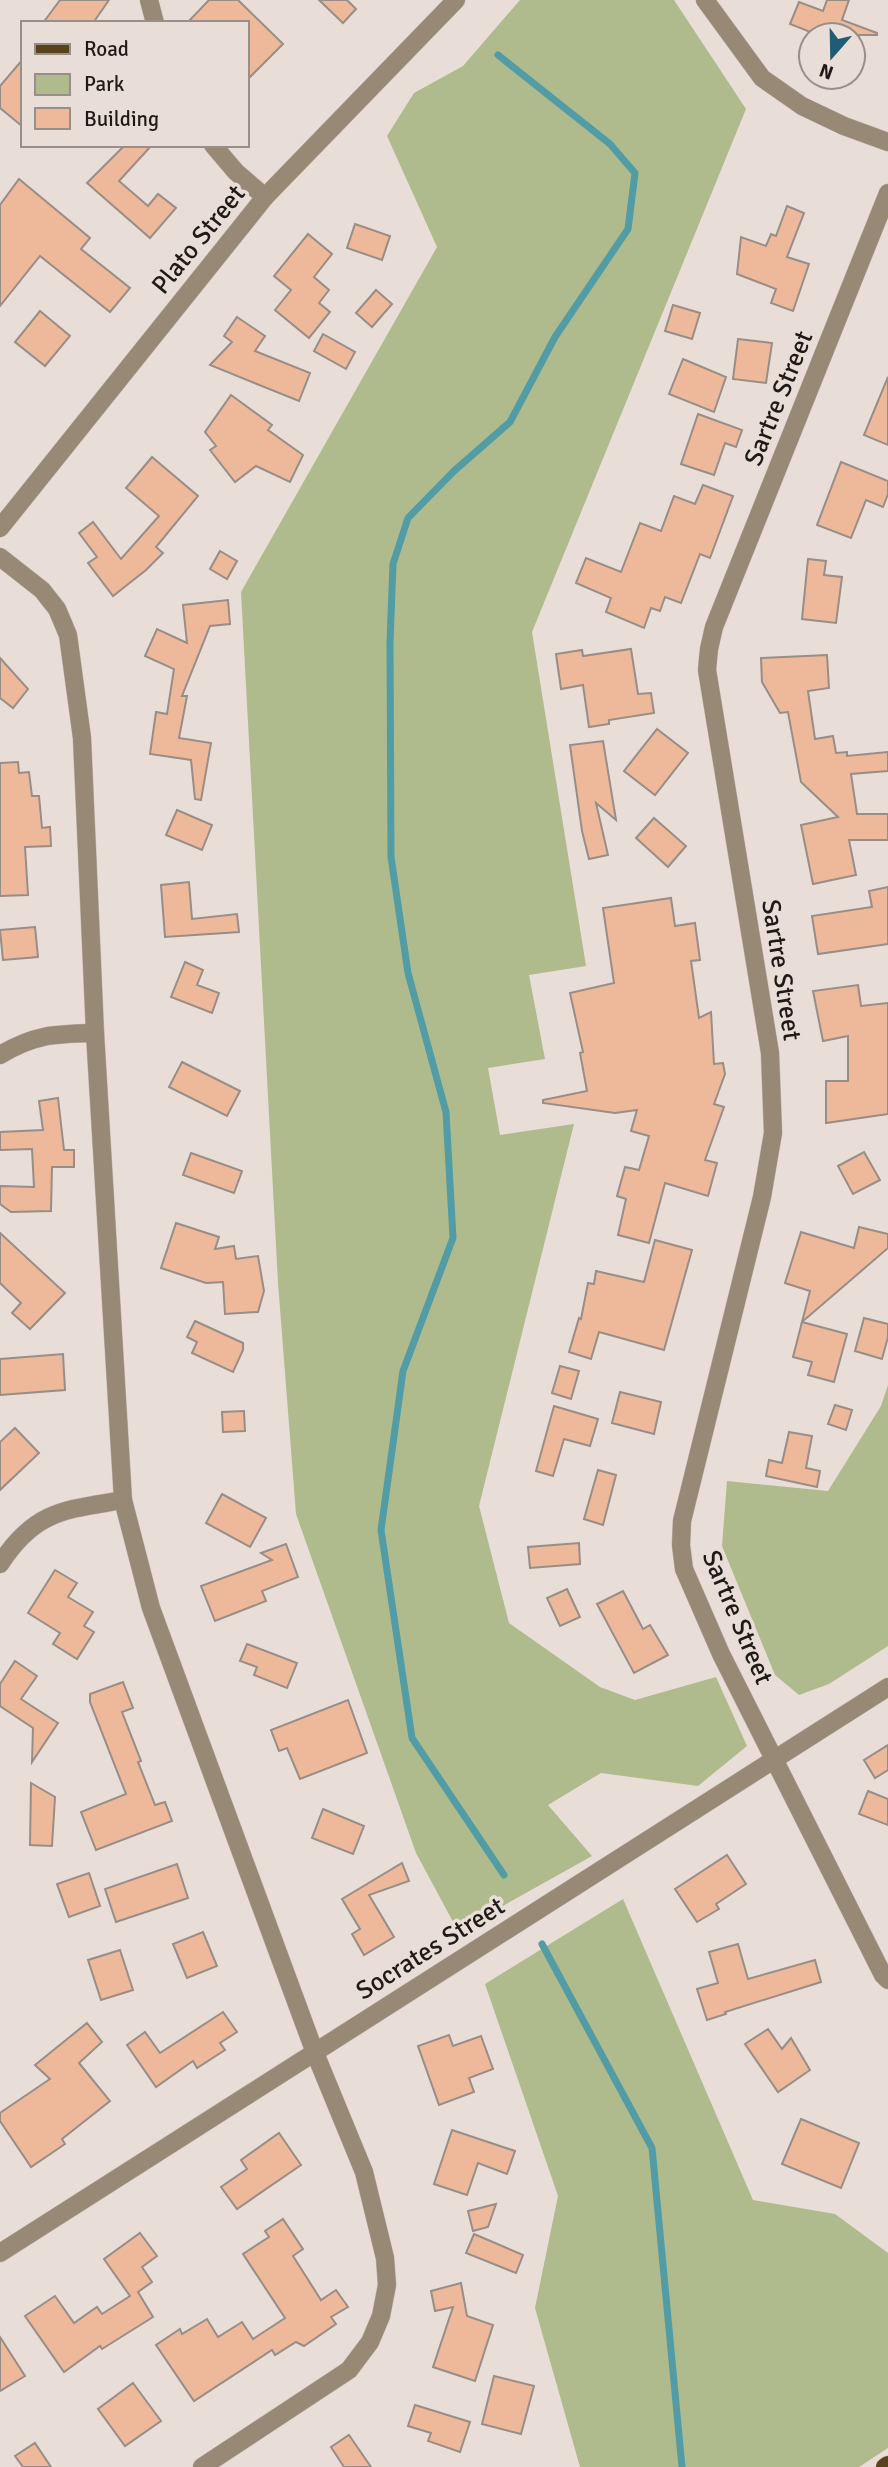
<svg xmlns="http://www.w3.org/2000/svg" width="888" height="2467" font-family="Signika,sans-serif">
  <rect width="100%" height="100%" fill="#e9ddd7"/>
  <g fill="#afbb8d">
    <path d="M520,0H674L746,109L532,632L586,966L529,975L545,1059L488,1068L500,1135L574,1124L479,1506L509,1623L600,1687L635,1700L716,1677L747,1746L698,1786L601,1773L548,1805L592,1856L458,1931L416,1853L296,1514L278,1283L241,592L437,247L387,136L414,93L463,66Z"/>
    <path d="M888,1385V1646L829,1684L799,1695L775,1675L722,1546L727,1481L828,1491L881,1406Z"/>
    <path d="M623,1899L753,2200L835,2214L888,2253V2448L859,2467H580L535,2308L558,2196L485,1984Z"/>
  </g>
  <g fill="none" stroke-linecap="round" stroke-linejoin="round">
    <g stroke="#529ca5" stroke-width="7">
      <path d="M498,55L610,144L635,173L628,229L555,337L510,422L454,471L408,518L393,564L390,642L391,857L408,973L446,1112L453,1238L403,1371L381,1530L412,1738L504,1875"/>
      <path d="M542,1944L652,2148L682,2467"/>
    </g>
  </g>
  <g fill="#eeb99a" stroke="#988d87" stroke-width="2">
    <path d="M60,0H109L93,23H43Z"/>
    <path d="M209,0H238L283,44L247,80V23H187Z"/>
    <path d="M319,0H347L356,9L343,23Z"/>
    <path d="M827,0H849L842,20L877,33V35H818L790,24L799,2L823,11Z"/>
    <path d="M23,59V127L0,108V86Z"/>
    <path d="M125,145H152L119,181L148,206L158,194L176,208L150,238L87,183Z"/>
    <path d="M19,179L90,238L81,249L130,288L110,312L40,256L0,306V205Z"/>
    <path d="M787,206L804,213L787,257L809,264L793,311L771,303L776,289L737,274L741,237L766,246L771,234L776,236Z"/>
    <path d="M355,224L390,236L382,260L347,248Z"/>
    <path d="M308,234L332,254L314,277L329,290L319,303L330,312L309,338L275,310L291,290L274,276Z"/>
    <path d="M376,290L392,304L372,327L356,313Z"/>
    <path d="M673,305L700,313L692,339L665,331Z"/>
    <path d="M40,311L70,336L45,366L15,342Z"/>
    <path d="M237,317L265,336L255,351L310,373L299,401L210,365L232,342L224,336Z"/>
    <path d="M323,334L355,352L346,369L314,351Z"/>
    <path d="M738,339L772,343L766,383L733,379Z"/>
    <path d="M683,359L726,377L714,412L669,394Z"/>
    <path d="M888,377V445L864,435Z"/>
    <path d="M231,395L272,425L268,430L303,455L290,482L256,466L235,482L210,450L216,446L205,432Z"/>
    <path d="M698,414L742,430L736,447L725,443L714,475L681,464Z"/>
    <path d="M152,457L198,496L156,547L163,553L146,570L113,596L88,563L97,557L79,533L93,522L121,559L159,516L126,488Z"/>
    <path d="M841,462L888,481V494L883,507L866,500L851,538L817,525Z"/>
    <path d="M703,485L733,496L710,558L700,554L681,603L665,597L660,611L651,608L644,628L606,612L611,598L576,583L586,558L621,572L640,523L661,531L674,496L695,504Z"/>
    <path d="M220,551L237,561L227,579L210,569Z"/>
    <path d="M808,559L826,561L824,575L842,577L836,623L802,619Z"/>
    <path d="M228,600L230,624L210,626L182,696H187L179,738L211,743L201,800L195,799L191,760L150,754L156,712L167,714L174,669L145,656L157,629L187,643L183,605Z"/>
    <path d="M631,649L638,694L651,693L654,713L609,720V724L589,727L583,685L561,689L556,654L582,650L583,656Z"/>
    <path d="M827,655L829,688L808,691L815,739L833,736L836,753L847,752V756L888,752V771L851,774L857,814H888V840H849L856,875L813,884L801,825L838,817L801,782L788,712L780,713L762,682L761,658Z"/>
    <path d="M0,658L28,689L13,708L0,698Z"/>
    <path d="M657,729L688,753L655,795L624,771Z"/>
    <path d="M603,741L616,820L596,803L608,855L589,859L582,831L570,745Z"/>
    <path d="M18,762L19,773L29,772L32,796H39L42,828L50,827L51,846L25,847L28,895L0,896V763Z"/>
    <path d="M177,810L212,825L202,850L166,835Z"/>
    <path d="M654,818L686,846L668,867L636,838Z"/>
    <path d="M189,882L192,919L237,914L239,932L165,937L161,885Z"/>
    <path d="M888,887V944L818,954L812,916L872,907L869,891Z"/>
    <path d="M671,898L675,926L695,923L700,960L691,961L699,1018L711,1012L714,1064L723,1063L725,1074L714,1104L724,1107L705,1160L717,1163L708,1196L665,1183L649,1243L618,1235L626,1199L617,1196L625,1167L639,1170L649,1136L631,1131L637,1110L615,1113L543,1103V1100L587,1091L580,1053L583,1052L570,993L614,983L603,908Z"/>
    <path d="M35,927L38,957L3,960L0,930Z"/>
    <path d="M185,962L203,970L197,985L219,993L212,1013L171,997Z"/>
    <path d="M858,985L861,1006L888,1003V1114L826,1123V1081H848V1036L823,1041L813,991Z"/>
    <path d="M182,1062L240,1091L227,1116L169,1087Z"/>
    <path d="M58,1098L64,1150H74V1167H52L51,1211L11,1212L0,1204V1186L34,1187L32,1149L0,1150V1132L43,1130L39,1101Z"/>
    <path d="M864,1152L880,1180L853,1194L838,1166Z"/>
    <path d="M191,1153L242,1171L234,1193L183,1175Z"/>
    <path d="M176,1223L219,1237L215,1249L234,1246L236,1259L258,1256L264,1291L258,1312L225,1314L223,1282L206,1283L161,1268Z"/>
    <path d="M859,1227L888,1234V1248L802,1322L810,1291L785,1283L801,1232L854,1248Z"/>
    <path d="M0,1233L65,1293L30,1329L12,1313L21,1303L0,1283Z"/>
    <path d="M655,1240L692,1250L664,1350L599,1332L591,1359L569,1352L579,1318L581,1319L588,1283L594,1284L596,1271L644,1282Z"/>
    <path d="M864,1318L888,1324V1337L882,1359L855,1351Z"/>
    <path d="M195,1321L243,1343V1350L233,1372L192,1353L197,1342L187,1337Z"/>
    <path d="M802,1322L847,1334L834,1382L808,1375L812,1362L793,1357Z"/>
    <path d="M63,1354L65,1390L0,1395V1359Z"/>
    <path d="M560,1366L579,1371L571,1399L552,1393Z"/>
    <path d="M620,1392L661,1402L654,1434L612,1423Z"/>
    <path d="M835,1405L852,1410L846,1430L828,1424Z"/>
    <path d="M554,1406L598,1419L590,1446L564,1439L553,1476L536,1471Z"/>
    <path d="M244,1411L245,1431L223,1432L222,1412Z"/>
    <path d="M15,1428L39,1453L0,1490V1442Z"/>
    <path d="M789,1432L812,1436L806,1468L820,1471L817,1487L766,1476L769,1460L782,1463Z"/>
    <path d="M598,1470L616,1475L603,1525L584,1519Z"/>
    <path d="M222,1494L266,1518L250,1547L206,1523Z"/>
    <path d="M579,1543L580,1564L530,1568L528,1547Z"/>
    <path d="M286,1544L298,1577L262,1591L266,1601L215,1621L201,1586L272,1560L261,1553Z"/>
    <path d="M55,1570L77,1583L68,1597L93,1612L84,1626L94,1632L77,1659L53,1644L60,1633L28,1613Z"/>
    <path d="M567,1589L580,1617L560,1626L547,1598Z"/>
    <path d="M623,1591L643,1629L650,1625L668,1655L634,1673L597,1604Z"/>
    <path d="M247,1644L297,1663L287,1688L254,1675L257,1667L240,1661Z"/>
    <path d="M15,1661L37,1676L21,1699L58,1723L32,1762L33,1728L0,1706V1684Z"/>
    <path d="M123,1682L133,1708L122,1712L141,1761L138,1762L155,1805L165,1802L172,1821L96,1850L81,1812L126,1794L90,1702V1694Z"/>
    <path d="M348,1700L367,1753L300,1779L287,1748L279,1751L271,1730Z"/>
    <path d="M888,1745V1770L875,1778L864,1760Z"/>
    <path d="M31,1783L55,1797L52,1846L30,1845Z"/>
    <path d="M868,1791L888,1799V1825L859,1814Z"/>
    <path d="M323,1809L364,1826L353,1854L312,1838Z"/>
    <path d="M727,1855L746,1884L716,1904L719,1909L697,1922L675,1889Z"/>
    <path d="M402,1863L409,1881L369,1895L394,1937L364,1955L352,1934L360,1929L342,1899Z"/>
    <path d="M177,1864L188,1898L116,1922L105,1889Z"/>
    <path d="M89,1873L100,1906L69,1917L57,1884Z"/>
    <path d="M203,1932L217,1966L187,1978L173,1944Z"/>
    <path d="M738,1944L748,1979L815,1960L821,1982L725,2012L726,2014L707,2020L697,1989L718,1983L709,1952Z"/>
    <path d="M120,1950L133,1990L101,2000L88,1960Z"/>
    <path d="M223,2012L237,2032L220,2043L225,2050L197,2068L193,2061L156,2087L127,2045L145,2032L160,2053Z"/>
    <path d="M87,2023L102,2042L79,2063L110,2101L62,2139L65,2144L31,2167L0,2121V2113L50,2079L35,2065Z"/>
    <path d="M768,2029L782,2049L791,2038L810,2070L778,2092L745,2044Z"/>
    <path d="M449,2035L453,2046L481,2036L493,2069L469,2078L474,2092L439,2105L418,2046Z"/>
    <path d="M801,2119L859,2143L841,2188L782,2164Z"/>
    <path d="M452,2130L515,2151L507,2174L478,2163L467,2195L434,2184Z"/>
    <path d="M279,2133L301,2165L237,2209L221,2187L247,2169L241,2160Z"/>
    <path d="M496,2204L488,2227L473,2231L468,2211Z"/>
    <path d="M283,2219L303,2249L293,2256L321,2300L336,2290L348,2307L331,2317L336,2324L304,2346L296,2342L275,2355L272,2350L194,2401L156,2345L180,2329L182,2334L207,2319L218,2337L242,2322L253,2339L285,2318L243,2254L269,2237L265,2231Z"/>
    <path d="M140,2233L157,2256L142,2267L152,2282L138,2292L153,2317L102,2349L100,2346L64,2372L25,2316L55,2296L74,2323L97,2307L102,2314L130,2296L104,2259Z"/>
    <path d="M474,2234L523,2255L516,2273L466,2253Z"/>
    <path d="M461,2283L467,2316L493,2325L475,2381L433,2367L453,2307L435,2311L431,2291Z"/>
    <path d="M0,2337L25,2376L0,2391Z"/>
    <path d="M494,2376L534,2386L521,2434L482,2424Z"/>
    <path d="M133,2383L161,2421L125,2446L98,2409Z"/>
    <path d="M415,2405L470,2422L460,2452L428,2441L431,2433L408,2426Z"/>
    <path d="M349,2435L371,2467H344L331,2447Z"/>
    <path d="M35,2443L51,2467H23L15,2456Z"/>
  </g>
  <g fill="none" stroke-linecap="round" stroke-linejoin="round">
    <g stroke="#c4bab4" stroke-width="19">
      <g id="minor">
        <path d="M149,0L155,23"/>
        <path d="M705,0L762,78L802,106L844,126L888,142"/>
        <path d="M213,145L236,172L265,197"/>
        <path d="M888,193L714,627L709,649L707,670L770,1053L773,1133L762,1197L682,1521L681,1545L684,1569L721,1654L883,1975L888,1980"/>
        <path d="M0,557L42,590L57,609L68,635L82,738L95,1033L123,1500L151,1608L315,2053L364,2172L385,2258L387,2285L381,2316L370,2342L349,2370L202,2467"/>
        <path d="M0,1055C35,1034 55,1034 95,1033"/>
        <path d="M0,1564C35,1510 65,1510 123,1500"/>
        <path d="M0,2253L888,1687"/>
      </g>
    </g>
    <g stroke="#c4bab4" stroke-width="19">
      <path id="tertiary" d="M0,528L265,197L456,0"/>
    </g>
    <g stroke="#c4bab4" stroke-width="19">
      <path id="primary" d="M885,2467L888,2465"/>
    </g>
    <use href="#minor" stroke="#978975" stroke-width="18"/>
    <use href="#tertiary" stroke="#978975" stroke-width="18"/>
    <use href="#primary" stroke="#59431c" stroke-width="18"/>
  </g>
  <g text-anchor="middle" stroke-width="7" stroke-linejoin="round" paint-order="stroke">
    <g font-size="26" fill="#1e1a17" stroke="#e9ddd7">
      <text transform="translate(198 239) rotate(-51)" y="9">Plato Street</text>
      <text transform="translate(778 398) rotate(-68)" y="9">Sartre Street</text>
      <text transform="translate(782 970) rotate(81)" y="9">Sartre Street</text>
      <text transform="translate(738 1617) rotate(67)" y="9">Sartre Street</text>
      <text transform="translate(430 1948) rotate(-32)" y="9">Socrates Street</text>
    </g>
  </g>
  <rect x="21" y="21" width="228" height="126" fill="#e9ddd7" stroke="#988f8a" stroke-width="2"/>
  <rect x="35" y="44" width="35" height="10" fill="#59431c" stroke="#988f8a" stroke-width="2"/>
  <text x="84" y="56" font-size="21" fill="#1e1a17">Road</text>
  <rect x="35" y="74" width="35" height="21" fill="#afbb8d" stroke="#988f8a" stroke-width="2"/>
  <text x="84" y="91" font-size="21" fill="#1e1a17">Park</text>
  <rect x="35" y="108" width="35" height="21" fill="#eeb99a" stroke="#988f8a" stroke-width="2"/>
  <text x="84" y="126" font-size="21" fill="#1e1a17">Building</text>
  <g transform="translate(832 56) rotate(200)"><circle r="33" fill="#e9ddd7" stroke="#988f8a" stroke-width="2"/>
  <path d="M0-5L12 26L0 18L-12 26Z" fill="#205d75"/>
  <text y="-10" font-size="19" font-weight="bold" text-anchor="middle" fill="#1e1a17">N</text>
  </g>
</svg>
